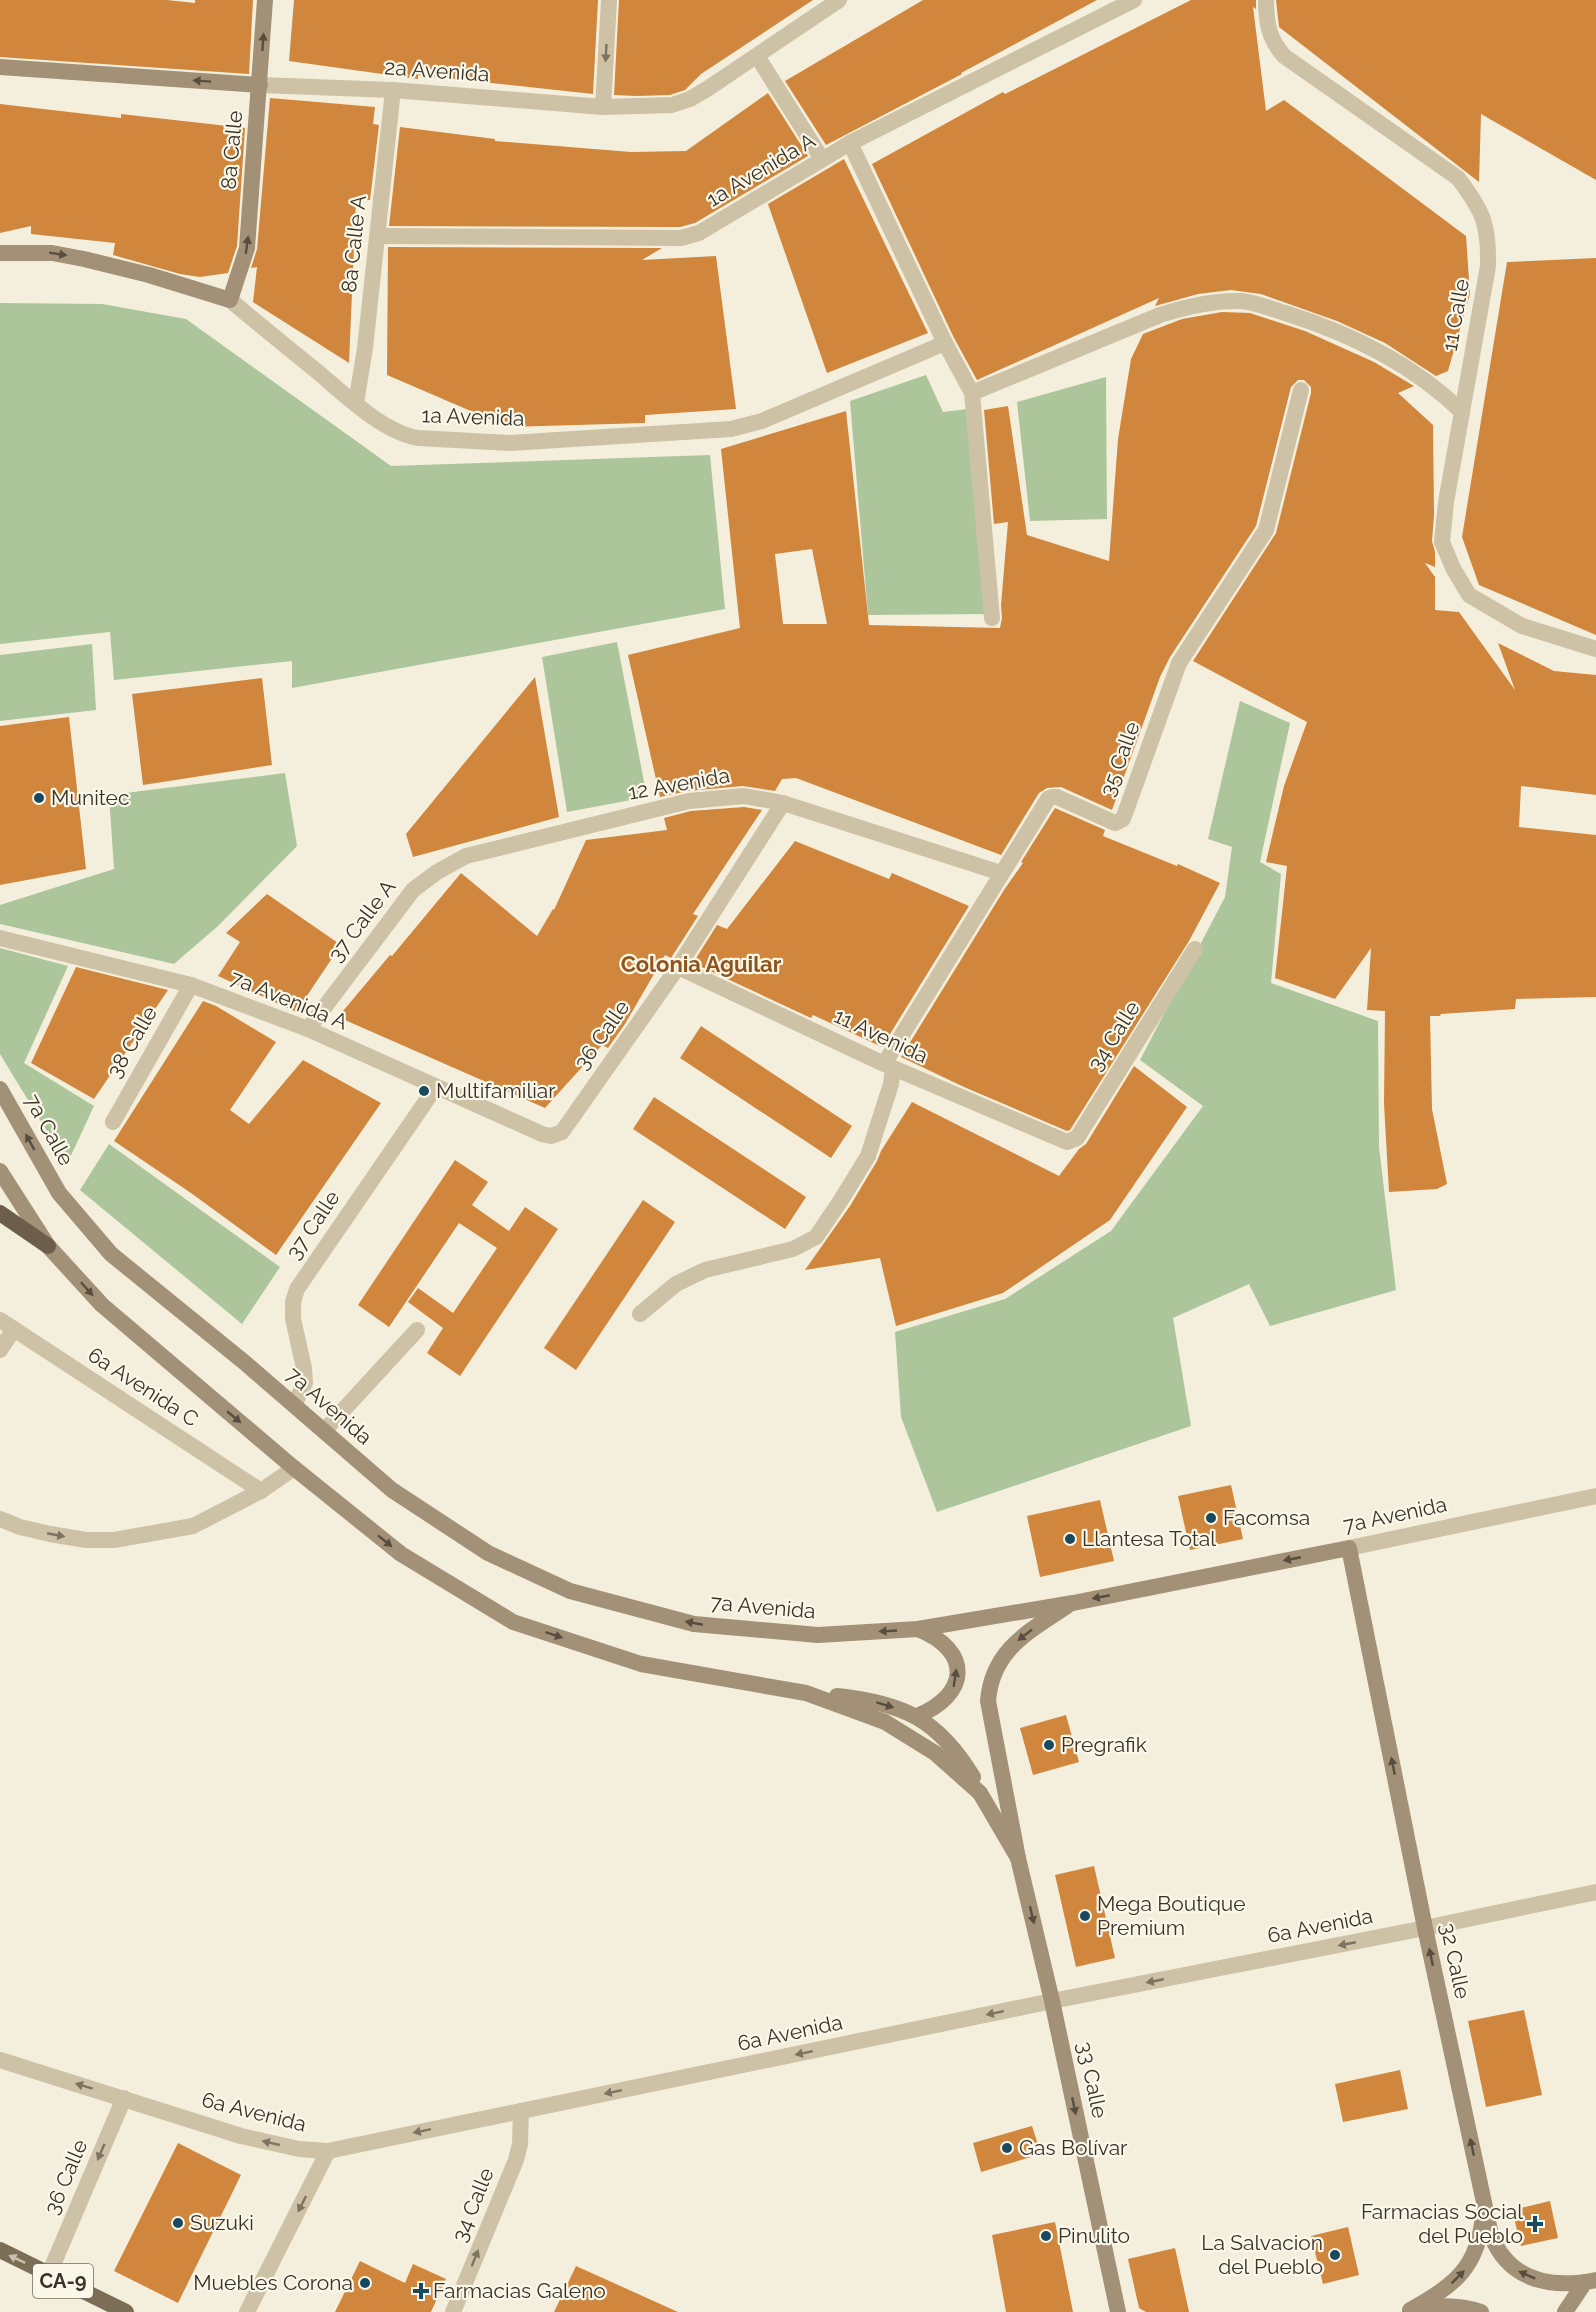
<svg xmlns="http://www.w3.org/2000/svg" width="1596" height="2312" font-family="Raleway,sans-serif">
  <rect width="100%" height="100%" fill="#f4efdc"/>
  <g fill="#acc59a">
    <path d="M0,303L102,304L186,319L391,466L710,455L725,609L292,688V661L114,680L110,632L0,644Z"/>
    <path d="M926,375L943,412L968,409L988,614L868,615L850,401Z"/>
    <path d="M1106,377L1107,519L1030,521L1017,402Z"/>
    <path d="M617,642L647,797L567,812L542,657Z"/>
    <path d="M92,644L96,710L0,721V655Z"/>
    <path d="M1240,701L1290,723L1260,862L1281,874L1271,983L1378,1021L1379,1147L1396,1290L1270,1326L1249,1284L1173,1318L1191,1426L937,1512L901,1417L895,1332L1005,1299L1111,1231L1203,1106L1140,1060L1225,897L1232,847L1208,839Z"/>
    <path d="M285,773L297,846L218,926L174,964L0,924V905L114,869L109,795Z"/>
    <path d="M0,948L68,966L24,1063L94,1106L67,1164L0,1054Z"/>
    <path d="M109,1144L280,1267L242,1324L80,1190Z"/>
  </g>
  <g fill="#d0863d" fill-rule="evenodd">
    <path d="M0,0H167L195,3V0H253L249,74L0,57Z"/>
    <path d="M294,0H598L593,94L418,75V79L289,61Z"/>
    <path d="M619,0H813L701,74L685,90L670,95L636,96L614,95Z"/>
    <path d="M923,0H1097L961,73L962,74L826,145L785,81Z"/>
    <path d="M1191,0H1256V9L1253,7L1266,111L1284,100L1466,236L1470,294L1448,371L1436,376L1385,343L1337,321L1261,294L1231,290L1198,294L1155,306L1159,298L977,380L954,338L872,164L1003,92L1005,94Z"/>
    <path d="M1276,0H1596V180L1481,114L1479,182L1279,27Z"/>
    <path d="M768,93L808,156L695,223L680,227L389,226L400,127L495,139V141L631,152L686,151Z"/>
    <path d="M270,98L375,107L373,124L379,125L370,200H356L349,363L253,302L257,267L251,268L257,249Z"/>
    <path d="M0,104L121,118V114L245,128L237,246L228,273L200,277L180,274L113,255L115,243L31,234V226L0,233Z"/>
    <path d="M844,159L928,333L827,373L768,204Z"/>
    <path d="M388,247L662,248L642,260L716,256L736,409L645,415V423L508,427L387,375Z"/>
    <path d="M1596,258V635L1479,585L1462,537L1507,262Z"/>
    <path d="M1222,312L1250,313L1305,331L1374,362L1414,386L1398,393L1433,425L1434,515L1432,541L1435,552V567L1425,563L1435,577V610L1459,612L1515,690L1498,643L1554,671L1596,675V795L1521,786L1519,827L1596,835V997L1516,999L1515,1009L1441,1014L1440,1016H1430L1432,1109L1447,1184L1437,1189L1389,1192L1384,1104L1385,1011L1367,1010L1371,948L1335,999L1275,978L1287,866L1266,862L1284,786L1307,722L1193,661L1276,533L1311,393V387L1304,380H1298L1291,387L1256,526L1170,657L1160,677L1112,810L1061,787L1047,788L1039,793L1001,855L796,778L782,779L775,791L743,786L688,791L660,797L628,655L740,628L721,449L846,411L869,625L1000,628L1002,618L1001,605L1008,522L994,524L984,410L1008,406L1027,535L1109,561L1118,439L1131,359L1143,334L1182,319ZM812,549L827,624H783L775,554Z"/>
    <path d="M535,677L559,817L413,857L406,834Z"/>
    <path d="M262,678L272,765L143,785L132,694Z"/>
    <path d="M69,717L86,869L0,885V726Z"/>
    <path d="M744,807L762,810L693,914L698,916L671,958L665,955L625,1024L608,1048L602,1045L545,1108L338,1017L390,955L392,956L461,873L537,936L553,909L554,910L586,840L667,830L664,818L691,811Z"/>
    <path d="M1055,808L1105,830L1103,836L1177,866L1178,864L1220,883L1189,941L1070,1130L1067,1131L964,1087L901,1057L1004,890L1023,863L1021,862Z"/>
    <path d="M795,841L889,879L892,873L969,906L882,1047L813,1015L811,1018L693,963L717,925L727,929Z"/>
    <path d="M267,894L341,945L296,1012L218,976L240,942L226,933Z"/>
    <path d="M76,967L168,990L94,1099L31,1063Z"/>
    <path d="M203,1001L216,1006L276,1042L230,1110L249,1124L303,1060L381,1103L276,1255L191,1193L114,1141Z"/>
    <path d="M701,1026L852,1126L831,1158L680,1058Z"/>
    <path d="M1134,1066L1187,1107L1110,1220L1003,1293L896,1326L880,1258L805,1270L850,1206L877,1161L881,1151L912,1102L1059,1176L1079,1149L1086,1144Z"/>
    <path d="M654,1097L806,1197L785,1229L633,1129Z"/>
    <path d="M455,1160L488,1182L472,1205L509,1231L525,1207L558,1229L460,1376L427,1353L443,1328L408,1302L418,1288L453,1313L497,1248L459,1223L389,1327L358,1305Z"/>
    <path d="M643,1200L675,1222L576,1370L544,1348Z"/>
    <path d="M1231,1485L1243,1539L1190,1550L1178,1496Z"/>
    <path d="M1100,1500L1114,1561L1040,1577L1027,1516Z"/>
    <path d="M1066,1715L1079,1762L1033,1775L1020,1728Z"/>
    <path d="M1094,1866L1115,1958L1076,1967L1055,1875Z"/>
    <path d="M1524,2010L1542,2095L1486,2107L1468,2021Z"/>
    <path d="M1400,2070L1408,2109L1343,2122L1335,2084Z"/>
    <path d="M1032,2126L1041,2154L981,2172L973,2143Z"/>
    <path d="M178,2143L241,2175L178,2303L114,2271Z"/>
    <path d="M1550,2201L1558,2238L1521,2246L1512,2210Z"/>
    <path d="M1055,2222L1073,2312H1006L992,2235Z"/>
    <path d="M1348,2227L1359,2275L1323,2284L1311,2236Z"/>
    <path d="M1175,2248L1189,2312H1146L1139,2308L1128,2259Z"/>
    <path d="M360,2261L405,2283L413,2264L446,2279L431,2312H335Z"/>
    <path d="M576,2266L678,2312H554Z"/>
  </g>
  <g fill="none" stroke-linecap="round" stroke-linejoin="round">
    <g stroke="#cec2a6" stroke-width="16">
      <path d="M1266,0C1266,23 1269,39 1284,56L1458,178C1483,211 1489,224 1488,266L1446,502L1442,542L1453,568L1469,595L1522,626L1596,649"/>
      <path d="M757,56L822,159"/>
      <path d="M260,85L393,90L603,107L672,105L690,99L707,89L839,0"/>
      <path d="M603,107L609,0"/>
      <path d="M850,143L945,343L972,393L992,618"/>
      <path d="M378,236L681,238L699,233L850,143L1134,0"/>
      <path d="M230,300C260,325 289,349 319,373C346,396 383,432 418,438L510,443L731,429L762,421L945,343"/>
      <path d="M972,393L1160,315C1185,307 1215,300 1241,301C1256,302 1271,309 1285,313C1349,333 1414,365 1462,412"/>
      <path d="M356,403L365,348L393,90"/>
      <path d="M0,938L191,985L308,1029L542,1134L551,1136L562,1132L678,967L783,803"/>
      <path d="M678,967L884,1064L1067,1142L1077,1138L1195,949"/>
      <path d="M308,1029L413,890L437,872L466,856L689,801L744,796L783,803L1001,873"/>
      <path d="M884,1064L1048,799L1052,797H1057L1115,823L1123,819L1179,663L1266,530L1301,390"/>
      <path d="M113,1122L191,985"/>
      <path d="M640,1314L676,1284L705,1270L793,1249L816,1237L841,1200L868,1156L891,1084L893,1068"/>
      <path d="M0,1320L261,1491"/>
      <path d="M0,1350L14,1329"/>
      <path d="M294,1405L305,1383L304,1368L293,1319V1302L297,1289L435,1088"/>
      <path d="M324,1431L417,1330"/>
      <path d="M0,1519L20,1527L50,1534L86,1540H114L193,1526L261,1491L294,1468"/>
      <path d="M1349,1548L1596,1496"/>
      <path d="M1425,1928L1596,1892"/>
      <path d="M0,2060L241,2136L299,2149L328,2151"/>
      <path d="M49,2274L124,2098"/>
      <path d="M453,2312L516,2160L520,2144L521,2111"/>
    </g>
    <path stroke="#cec2a6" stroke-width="16" d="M247,2312L328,2151L1052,2001L1425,1928"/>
    <g stroke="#a29177" stroke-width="16">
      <path d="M0,67L260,85"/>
      <path d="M0,253H52L84,259L149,275L230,300L247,248L265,0"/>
      <path d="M0,1089L59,1193L111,1254L244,1362L392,1490L488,1553L570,1591L694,1624L818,1635L918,1629L1073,1603L1349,1548L1425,1928L1491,2235C1509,2281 1551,2289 1596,2280"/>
      <path d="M0,1171L48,1246L102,1305L294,1468L401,1554L513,1622L641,1664L806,1693L885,1722L935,1753L980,1793L1018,1858"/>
      <path d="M1067,1606C1028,1632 992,1650 988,1701L1018,1858L1052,2001L1118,2312"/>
      <path d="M837,1696C903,1703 938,1719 973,1777"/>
      <path d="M917,1716C969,1695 973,1651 918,1629"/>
      <path d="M1418,2309C1440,2306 1460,2304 1481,2312"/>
      <path d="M1410,2310C1453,2287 1479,2267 1483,2214"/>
      <path d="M1565,2312L1585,2282"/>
    </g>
    <path stroke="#7c6d57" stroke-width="16" d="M0,2250L126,2312"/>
    <path stroke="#6c5e4a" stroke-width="16" d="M0,1213L48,1246"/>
  </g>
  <defs><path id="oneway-solid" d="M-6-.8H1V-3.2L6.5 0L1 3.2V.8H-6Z" transform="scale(1.5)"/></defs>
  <g fill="#584e40">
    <use href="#oneway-solid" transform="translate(263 42) rotate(-86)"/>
    <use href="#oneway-solid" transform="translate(202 81) rotate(-176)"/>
    <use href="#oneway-solid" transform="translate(247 245) rotate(-82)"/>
    <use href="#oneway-solid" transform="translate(58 254) rotate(9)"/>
    <use href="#oneway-solid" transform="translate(30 1142) rotate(-119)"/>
    <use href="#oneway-solid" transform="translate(87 1289) rotate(48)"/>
    <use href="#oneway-solid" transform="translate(234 1417) rotate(40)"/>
    <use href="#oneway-solid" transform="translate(385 1541) rotate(39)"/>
    <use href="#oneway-solid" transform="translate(1292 1559) rotate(169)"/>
    <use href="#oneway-solid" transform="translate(1101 1597) rotate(169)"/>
    <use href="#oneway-solid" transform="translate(694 1623) rotate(-169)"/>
    <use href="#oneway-solid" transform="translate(888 1631) rotate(177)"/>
    <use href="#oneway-solid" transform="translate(554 1635) rotate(18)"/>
    <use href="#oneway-solid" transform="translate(1025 1635) rotate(142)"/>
    <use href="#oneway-solid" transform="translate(955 1678) rotate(-81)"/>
    <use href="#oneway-solid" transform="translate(885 1705) rotate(17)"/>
    <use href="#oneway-solid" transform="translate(1393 1766) rotate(-101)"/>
    <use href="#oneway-solid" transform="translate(1032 1915) rotate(77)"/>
    <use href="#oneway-solid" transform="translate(1431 1957) rotate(-102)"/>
    <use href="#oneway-solid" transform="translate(1074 2106) rotate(78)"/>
    <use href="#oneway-solid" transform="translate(1472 2147) rotate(-102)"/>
    <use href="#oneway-solid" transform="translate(1527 2275) rotate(-156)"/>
    <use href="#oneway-solid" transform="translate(1458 2277) rotate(-45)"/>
  </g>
  <g fill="#7c7361">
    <use href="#oneway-solid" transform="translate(606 53) rotate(93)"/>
    <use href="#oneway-solid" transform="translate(56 1535) rotate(11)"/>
    <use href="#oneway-solid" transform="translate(1347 1944) rotate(169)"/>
    <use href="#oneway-solid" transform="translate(1155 1981) rotate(169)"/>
    <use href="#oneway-solid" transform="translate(995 2013) rotate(168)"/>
    <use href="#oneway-solid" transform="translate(804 2053) rotate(168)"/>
    <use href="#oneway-solid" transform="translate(84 2086) rotate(-163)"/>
    <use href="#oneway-solid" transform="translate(613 2092) rotate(168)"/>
    <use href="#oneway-solid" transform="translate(422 2131) rotate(168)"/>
    <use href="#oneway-solid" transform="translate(271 2143) rotate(-167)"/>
    <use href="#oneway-solid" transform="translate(101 2152) rotate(113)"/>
    <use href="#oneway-solid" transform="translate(302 2204) rotate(117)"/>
    <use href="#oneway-solid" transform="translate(475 2258) rotate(-68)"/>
  </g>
  <use fill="#c8c0af" href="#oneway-solid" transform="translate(17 2259) rotate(-155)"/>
  <g fill="#19495f" stroke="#fbf7e9" stroke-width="2">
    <circle cx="39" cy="798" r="6"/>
    <circle cx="424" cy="1091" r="6"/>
    <circle cx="1211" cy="1518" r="6"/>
    <circle cx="1070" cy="1539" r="6"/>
    <circle cx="1049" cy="1745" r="6"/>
    <circle cx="1085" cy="1916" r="6"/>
    <circle cx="1007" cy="2148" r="6"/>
    <circle cx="178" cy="2223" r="6"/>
    <path d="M1532 2215h6v6h6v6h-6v6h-6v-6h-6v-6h6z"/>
    <circle cx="1046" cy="2236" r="6"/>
    <circle cx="1335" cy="2255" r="6"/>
    <circle cx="365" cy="2283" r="6"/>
    <path d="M418 2282h6v6h6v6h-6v6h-6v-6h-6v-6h6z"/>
  </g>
  <g text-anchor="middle" stroke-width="4.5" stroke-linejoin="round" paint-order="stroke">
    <rect fill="#fbf7e9" stroke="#736d62" stroke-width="1.5" x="33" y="2264" width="60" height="34" rx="4.5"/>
    <g font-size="20" font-weight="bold" fill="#393228">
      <text x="63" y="2288">CA-9</text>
    </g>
    <g font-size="21" fill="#393228" stroke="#fbf7e9">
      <text transform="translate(437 71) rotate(4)" y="7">2a Avenida</text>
      <text transform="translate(232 150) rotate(-85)" y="7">8a Calle</text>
      <text transform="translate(761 170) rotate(-31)" y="7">1a Avenida A</text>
      <text transform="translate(354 244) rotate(-84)" y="7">8a Calle A</text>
      <text transform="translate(1456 315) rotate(-80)" y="7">11 Calle</text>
      <text transform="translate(473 417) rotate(2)" y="7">1a Avenida</text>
      <text transform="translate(1120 759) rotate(-70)" y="7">35 Calle</text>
      <text transform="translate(679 784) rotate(-10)" y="7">12 Avenida</text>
      <text transform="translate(362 921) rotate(-53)" y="7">37 Calle A</text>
      <text transform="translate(289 1000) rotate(22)" y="7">7a Avenida A</text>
      <text transform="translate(602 1035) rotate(-55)" y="7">36 Calle</text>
      <text transform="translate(881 1036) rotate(25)" y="7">11 Avenida</text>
      <text transform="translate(1114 1036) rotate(-58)" y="7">34 Calle</text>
      <text transform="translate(132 1042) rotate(-60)" y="7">38 Calle</text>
      <text transform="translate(49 1130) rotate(61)" y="7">7a Calle</text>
      <text transform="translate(313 1225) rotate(-56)" y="7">37 Calle</text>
      <text transform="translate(143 1387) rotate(33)" y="7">6a Avenida C</text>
      <text transform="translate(329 1406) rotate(41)" y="7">7a Avenida</text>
      <text transform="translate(1395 1515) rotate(-12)" y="7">7a Avenida</text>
      <text transform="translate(763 1607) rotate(5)" y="7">7a Avenida</text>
      <text transform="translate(1320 1926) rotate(-11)" y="7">6a Avenida</text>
      <text transform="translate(1455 1961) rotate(78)" y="7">32 Calle</text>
      <text transform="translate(790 2033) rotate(-12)" y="7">6a Avenida</text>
      <text transform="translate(1092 2080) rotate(78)" y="7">33 Calle</text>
      <text transform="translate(254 2112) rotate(14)" y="7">6a Avenida</text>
      <text transform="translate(66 2177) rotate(-67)" y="7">36 Calle</text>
      <text transform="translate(473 2205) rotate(-68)" y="7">34 Calle</text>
    </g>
    <g font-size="21" fill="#393228" stroke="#fbf7e9" text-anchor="start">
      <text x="51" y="805">Munitec</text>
      <text x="436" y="1098">Multifamiliar</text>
      <text x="1223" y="1525">Facomsa</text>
      <text x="1082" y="1546">Llantesa Total</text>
      <text x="1061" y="1752">Pregrafik</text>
      <text x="1097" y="1911">Mega Boutique<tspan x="1097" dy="24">Premium</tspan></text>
      <text x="1019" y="2155">Gas Bolívar</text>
      <text x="1523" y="2219" text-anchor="end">Farmacias Social<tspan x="1523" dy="24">del Pueblo</tspan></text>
      <text x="190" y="2230">Suzuki</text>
      <text x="1058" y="2243">Pinulito</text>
      <text x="1323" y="2250" text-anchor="end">La Salvacion<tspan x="1323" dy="24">del Pueblo</tspan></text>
      <text x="353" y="2290" text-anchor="end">Muebles Corona</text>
      <text x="433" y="2298">Farmacias Galeno</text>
    </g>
    <g font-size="22" font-weight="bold" fill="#905319" stroke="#fbf7e9">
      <text x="701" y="972">Colonia Aguilar</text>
    </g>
  </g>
</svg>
